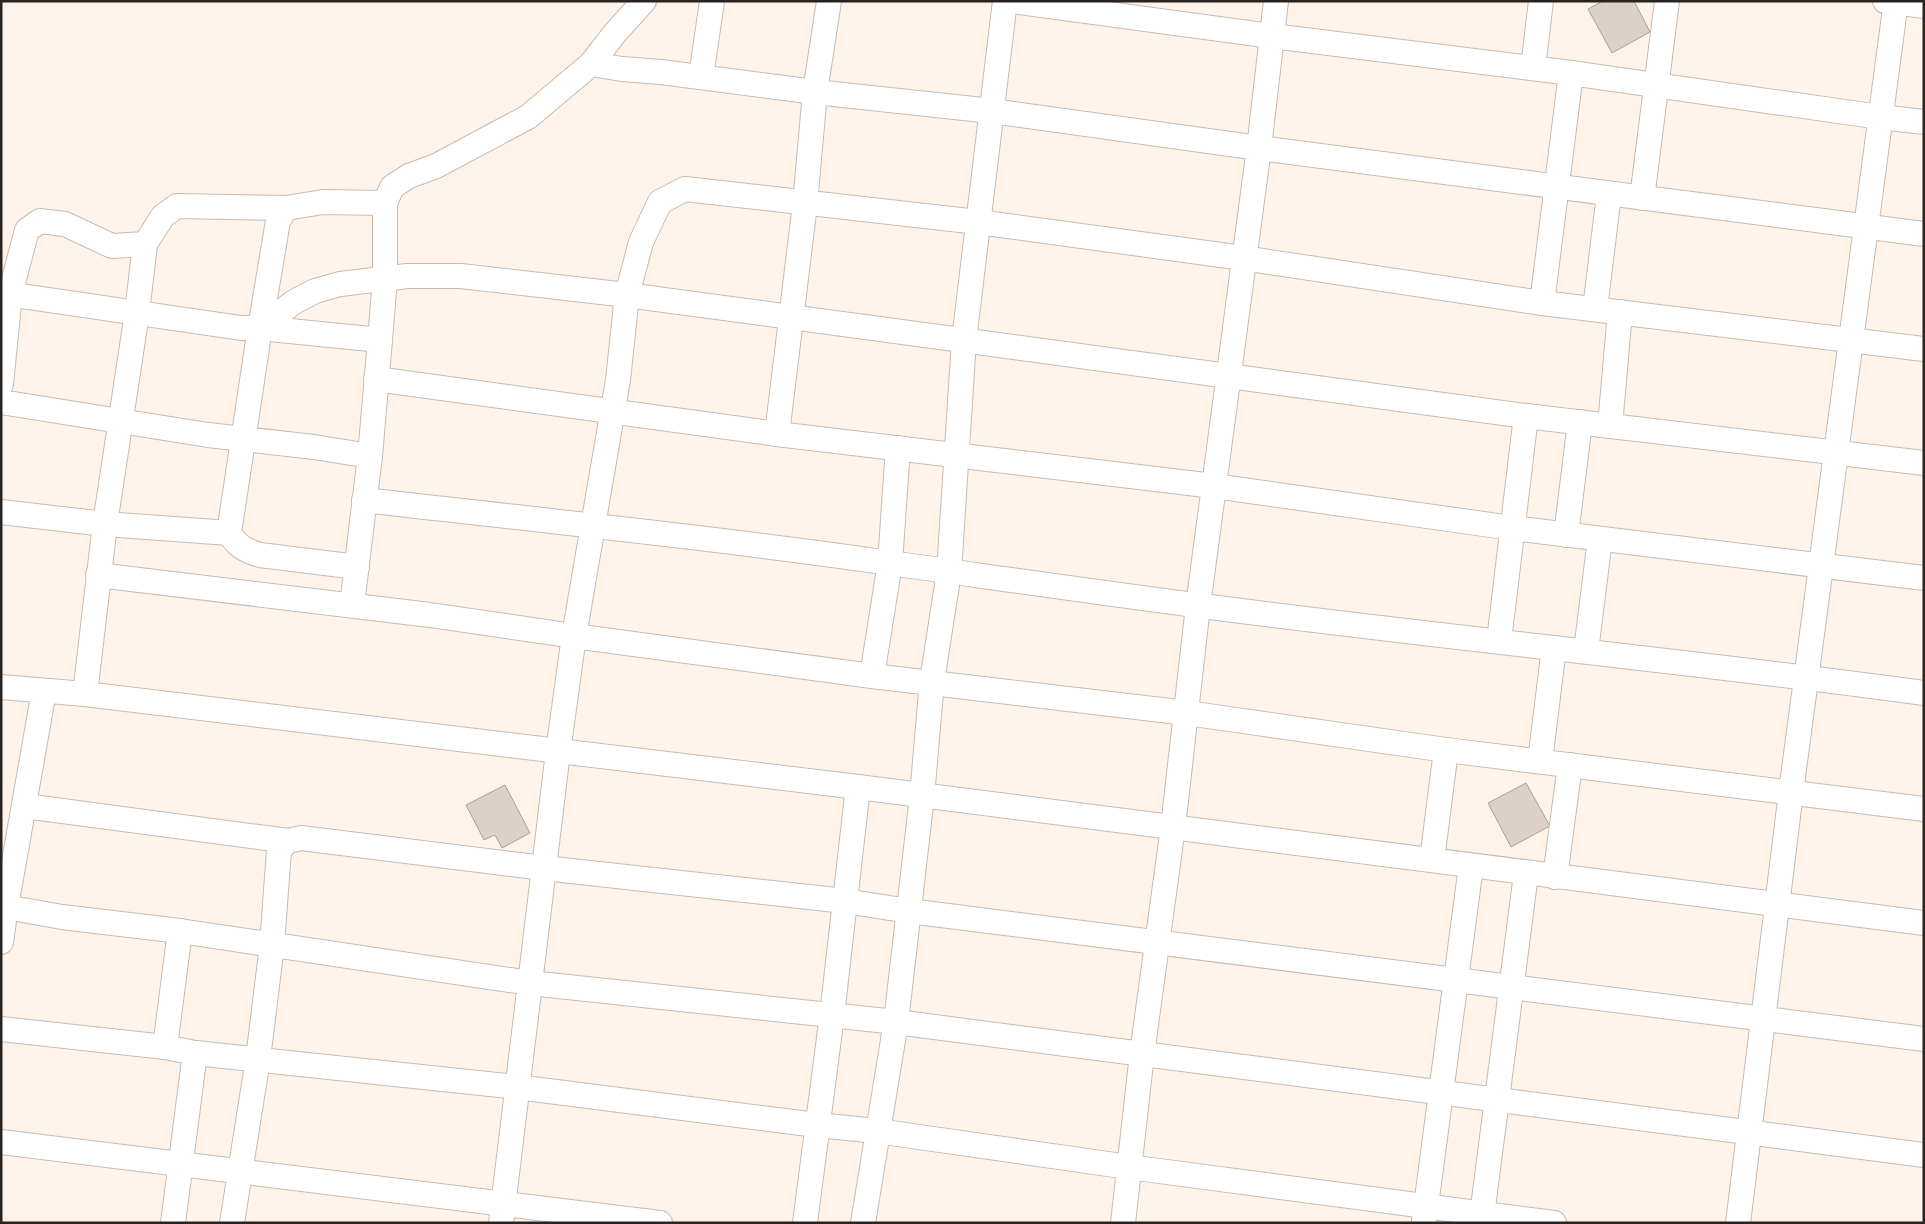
<svg xmlns="http://www.w3.org/2000/svg" width="1925" height="1224" font-family="'Public Sans',sans-serif">
  <rect width="100%" height="100%" fill="#fff3ea"/>
  <g fill="#dcd1c8" stroke="#aba098">
    <path d="M1603,1H1634L1650,32L1612,53L1588,9Z"/>
    <path d="M1526,783L1550,826L1511,847L1488,803Z"/>
    <path d="M505,785L530,833L502,848L495,835L484,840L466,805Z"/>
  </g>
  <g fill="none" stroke-linecap="round" stroke-linejoin="round">
    <g stroke="#c6bbb2" stroke-width="26">
      <g id="minor">
        <path d="M1012,1L1272,36L1571,73L1880,117L1924,122"/>
        <path d="M1885,1L1924,6"/>
        <path d="M591,64L622,69L661,72L815,92L992,111L1259,148L1924,234"/>
        <path d="M1533,68L1541,1"/>
        <path d="M701,77L712,1"/>
        <path d="M1642,198L1667,1"/>
        <path d="M1,293L241,328H260L294,302L315,291L340,284L407,276H461L627,295L1526,416L1924,463"/>
        <path d="M1542,303L1571,73"/>
        <path d="M1595,309L1609,194"/>
        <path d="M260,328L278,221L286,208L323,202L385,203"/>
        <path d="M376,379L777,434L1214,486L1512,528L1924,578"/>
        <path d="M1,384L10,294L27,230L40,221L65,224L112,246L145,244L163,216L177,206L286,208"/>
        <path d="M1,402L208,435L314,447L370,456"/>
        <path d="M1610,426L1620,312"/>
        <path d="M777,434L805,204L815,92L829,1"/>
        <path d="M364,500C539,520 715,538 890,563C991,577 1093,592 1195,605C1437,637 1681,660 1924,693"/>
        <path d="M1,512L105,524L229,533"/>
        <path d="M1566,535L1580,422"/>
        <path d="M357,567L260,555C246,551 237,546 229,533L260,328L380,340"/>
        <path d="M98,575L430,615L574,636L618,380L627,295L641,242L660,202L685,189L978,222L1243,258L1542,303L1924,349"/>
        <path d="M352,605L370,456L380,340L385,279V203L392,187L409,176L436,166L528,117L591,64L615,33L644,1"/>
        <path d="M1499,641L1526,416"/>
        <path d="M1586,651L1600,539"/>
        <path d="M872,676L890,563L898,448"/>
        <path d="M1,687L85,694L858,787L1924,923"/>
        <path d="M85,694L105,524L137,313L145,244"/>
        <path d="M1540,761L1554,648"/>
        <path d="M25,806L288,841"/>
        <path d="M1432,860L1446,750"/>
        <path d="M1555,877L1570,765"/>
        <path d="M1,907H6L44,691"/>
        <path d="M1,942L6,907L62,917L180,931L530,983L896,1022L1924,1155"/>
        <path d="M1,1029L165,1047L195,1053L517,1087L817,1125L877,1131L1129,1167L1554,1223"/>
        <path d="M165,1047L180,931"/>
        <path d="M1,1142L660,1223"/>
        <path d="M1424,1221L1471,866"/>
        <path d="M173,1223L195,1053"/>
        <path d="M232,1223L258,1059L272,945L279,850L288,841L301,838L544,868L845,901L909,911L1924,1039"/>
        <path d="M501,1223L558,752L574,636L872,676L1187,713L1446,750L1924,809"/>
        <path d="M805,1223L832,1015L858,787"/>
        <path d="M863,1223L896,1022L922,796L932,681L949,572L964,340L1005,1"/>
        <path d="M1123,1223L1142,1054L1173,827L1198,606L1259,148L1276,1"/>
        <path d="M1481,1223L1526,874"/>
        <path d="M1738,1223L1791,792L1896,1"/>
      </g>
    </g>
    <use href="#minor" stroke="#fff" stroke-width="24"/>
  </g>
  <rect width="1925" height="1224" fill="none" stroke="#292421" stroke-width="5"/>
</svg>
